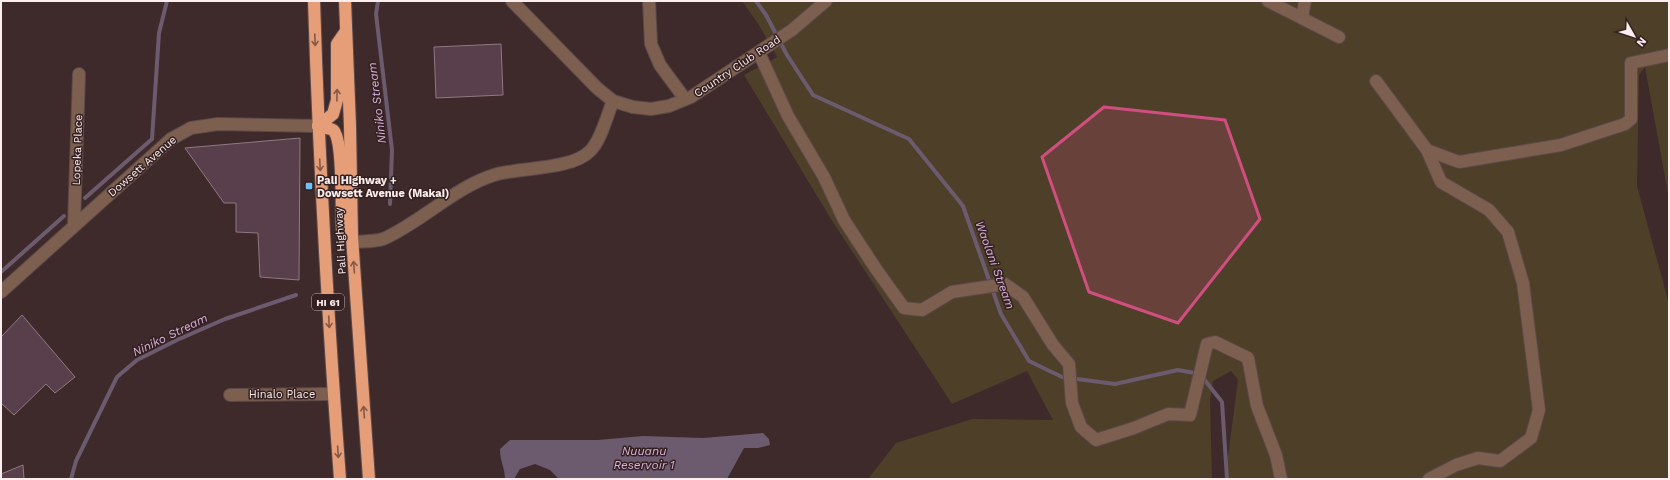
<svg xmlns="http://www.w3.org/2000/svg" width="1670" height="480" font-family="'Work Sans',sans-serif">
  <rect width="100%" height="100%" fill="#3e2a2a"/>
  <path fill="#4e3f29" d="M742,1H1669V199L1645,67L1639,75L1637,186L1669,304V479H1225L1238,380L1231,371L1213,381L1210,400L1212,479H868L896,443L972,419L1053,420L1027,371L952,404L831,219L744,75L777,57L759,25Z"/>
  <path fill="#6c5a6f" d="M763,433L769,439L770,445L758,448H744L727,479H559L550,470L535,464L520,469L514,479H505C505,468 500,462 500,449L510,440H598L643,436L703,438Z"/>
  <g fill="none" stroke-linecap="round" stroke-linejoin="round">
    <g stroke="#6c5a6f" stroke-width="4">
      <path d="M378,1L376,14L392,150L390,204"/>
      <path d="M756,1L766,15L787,55L813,95L909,139L963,206L1001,314L1029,361L1062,377L1115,384L1178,370L1200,374L1222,402L1227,479"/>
      <path d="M85,198L152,139L159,33L167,1"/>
      <path d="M1,272L64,216"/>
      <path d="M71,479L76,461L117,377L137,360L177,340L225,319L296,295"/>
    </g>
  </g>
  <g fill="#593f4b" stroke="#8f7983">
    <path d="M501,44L503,95L436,98L434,47Z"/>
    <path d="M300,138L299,280L260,277L258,233L236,232V203H224L185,148Z"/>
    <path d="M22,315L75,377L55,393L46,384L14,415L1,403V337Z"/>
    <path d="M23,465L24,479H1V474Z"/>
  </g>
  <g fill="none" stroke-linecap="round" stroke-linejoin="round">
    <g stroke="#5c4949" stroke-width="14">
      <g id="minor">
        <path d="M512,1L597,88L613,101L633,107L651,109L669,106L691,97L792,30L826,1"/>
        <path d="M649,1L651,44L660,65L685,99"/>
        <path d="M1268,1L1339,37"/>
        <path d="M1302,18L1305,1"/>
        <path d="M759,53L788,116L824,177L844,220L876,269L904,308L922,310L952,292L1005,284L1023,297L1053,345L1069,364L1072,403L1081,427L1096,440L1134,428L1168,414L1190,415L1207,344L1215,342L1248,358L1257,406L1276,455L1281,479"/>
        <path d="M1376,81L1427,150L1459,162L1561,145L1625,124L1631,119V63L1669,55"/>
        <path d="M1427,150L1441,182L1489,210L1508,232L1523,283L1539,410L1531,438L1500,461L1478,458L1456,465L1429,479"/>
        <path d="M74,225L79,74"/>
        <path d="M352,242C362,241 374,242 383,239C420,223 455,187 494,175C520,167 572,170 590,151C601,141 607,115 613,101"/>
        <path d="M1,292L171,139L191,128L218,124L318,126"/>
        <path d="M230,395L333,394"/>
      </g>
    </g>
    <g stroke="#5c4949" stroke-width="14">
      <g id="highway">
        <path d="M314,1C319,160 328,320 340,479"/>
        <path d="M345,1L350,126L352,237L369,479"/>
        <path d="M318,126C322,127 329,128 333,130C344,140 341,211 342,228L352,237"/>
        <path d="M318,126L333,114L337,100V44L346,31"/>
      </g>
    </g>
    <use href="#minor" stroke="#7d5f50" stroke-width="12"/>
    <use href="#highway" stroke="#e69e78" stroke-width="12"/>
  </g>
  <defs><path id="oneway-shaft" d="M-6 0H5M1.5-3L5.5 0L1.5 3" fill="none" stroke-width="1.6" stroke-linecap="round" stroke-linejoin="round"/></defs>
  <g stroke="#845948">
    <use href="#oneway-shaft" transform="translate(315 40) rotate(88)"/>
    <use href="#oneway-shaft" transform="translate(337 95) rotate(-89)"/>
    <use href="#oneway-shaft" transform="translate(320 165) rotate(87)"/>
    <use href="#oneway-shaft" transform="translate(354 267) rotate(-94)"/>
    <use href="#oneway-shaft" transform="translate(329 322) rotate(87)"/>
    <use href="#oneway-shaft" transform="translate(364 412) rotate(-94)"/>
    <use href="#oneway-shaft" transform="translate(338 452) rotate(86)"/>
  </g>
  <path fill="#d04e80" fill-opacity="0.2" stroke="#d04e80" stroke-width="3" stroke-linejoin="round" d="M1104,107L1225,120L1260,219L1178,323L1089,292L1042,157Z"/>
  <rect fill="#6ec2f3" stroke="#342020" stroke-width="1.5" x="305" y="182" width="8" height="8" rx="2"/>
  <g text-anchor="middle" stroke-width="3" stroke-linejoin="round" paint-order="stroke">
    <rect fill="#342020" stroke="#c0b0b0" stroke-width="1" x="312" y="294" width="32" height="16" rx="3"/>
    <g font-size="10" font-weight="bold" fill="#fceeee">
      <text x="328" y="306">HI 61</text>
    </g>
    <g font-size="11" fill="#fceeee" stroke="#342020">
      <text transform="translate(737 66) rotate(-34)" y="4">Country Club Road</text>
      <text transform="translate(77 150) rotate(-88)" y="4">Lopeka Place</text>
      <text transform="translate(142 166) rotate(-41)" y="4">Dowsett Avenue</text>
      <text transform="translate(340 241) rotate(-93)" y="4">Pali Highway</text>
      <text x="282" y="398">Hinalo Place</text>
    </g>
    <g font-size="11" font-weight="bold" fill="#fceeee" stroke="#342020" text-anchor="start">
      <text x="317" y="184">Pali Highway +<tspan x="317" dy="13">Dowsett Avenue (Makai)</tspan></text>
    </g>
    <g font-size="12" font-style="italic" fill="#d7b3dc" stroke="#342020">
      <text transform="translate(377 103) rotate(-97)" y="4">Niniko Stream</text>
      <text transform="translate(995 265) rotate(70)" y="4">Waolani Stream</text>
      <text transform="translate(170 335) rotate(-26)" y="4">Niniko Stream</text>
      <text x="644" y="455">Nuuanu<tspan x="644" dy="14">Reservoir 1</tspan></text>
    </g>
  </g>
  <rect width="1670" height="480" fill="none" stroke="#fceeee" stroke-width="4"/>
  <g transform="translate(1634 36) rotate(129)" stroke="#342020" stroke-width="3" paint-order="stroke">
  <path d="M0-3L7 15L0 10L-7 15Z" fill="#fceeee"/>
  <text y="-6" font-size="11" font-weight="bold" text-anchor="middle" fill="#fceeee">N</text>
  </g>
</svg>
